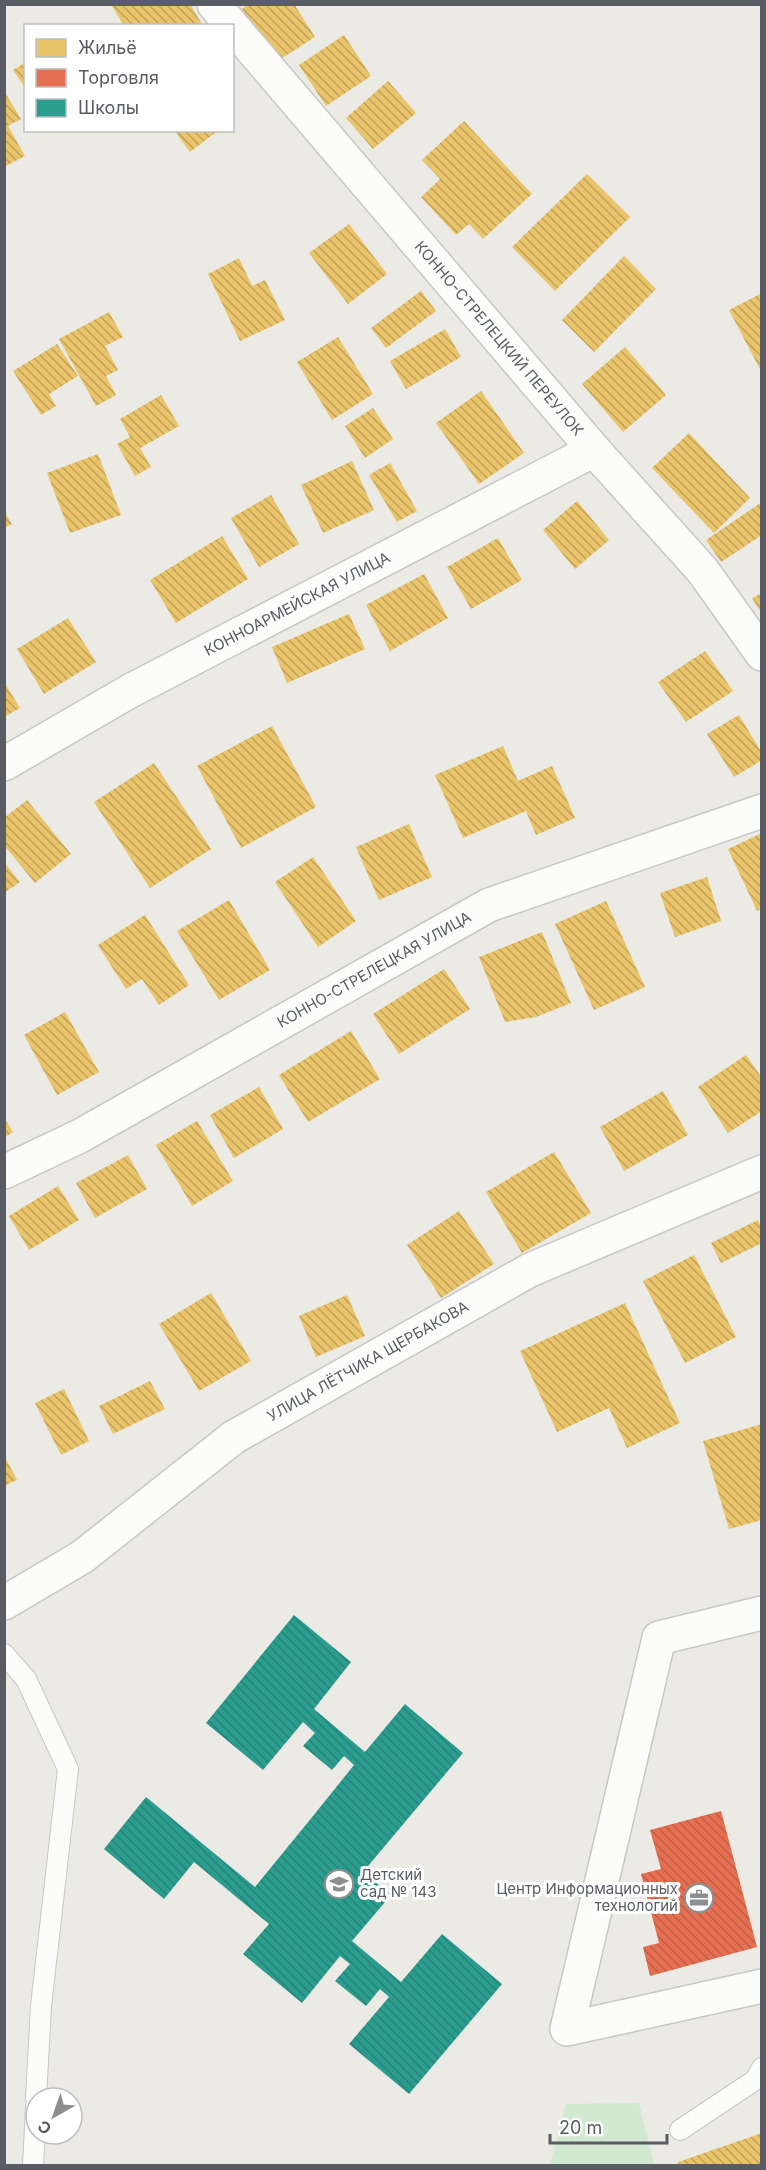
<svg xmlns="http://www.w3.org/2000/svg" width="766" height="2170" font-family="Inter,sans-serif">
  <defs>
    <pattern id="homes-back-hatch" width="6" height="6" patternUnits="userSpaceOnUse" patternTransform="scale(1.5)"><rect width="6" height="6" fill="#e9c46a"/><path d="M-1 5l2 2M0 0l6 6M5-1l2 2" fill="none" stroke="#c0a25b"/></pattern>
    <pattern id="shops-back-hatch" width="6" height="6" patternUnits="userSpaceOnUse" patternTransform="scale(1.5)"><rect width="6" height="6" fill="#e76f51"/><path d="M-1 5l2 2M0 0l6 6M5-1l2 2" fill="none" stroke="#be5e47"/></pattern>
    <pattern id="schools-back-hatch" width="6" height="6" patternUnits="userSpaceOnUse" patternTransform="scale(1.5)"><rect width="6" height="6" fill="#2a9d8f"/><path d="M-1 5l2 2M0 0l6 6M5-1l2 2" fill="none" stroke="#278378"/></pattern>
  </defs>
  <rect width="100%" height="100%" fill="#ebeae4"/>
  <path fill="#d1e9d0" d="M639,2103L654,2165H550L566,2104Z"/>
  <g fill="url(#homes-back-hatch)">
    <path d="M114,4H190L203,26H124L112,6Z"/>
    <path d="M248,4H294L315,37L276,62L242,9Z"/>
    <path d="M344,35L371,76L326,106L299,65Z"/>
    <path d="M26,62V89L13,70Z"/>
    <path d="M388,81L416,113L373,149L346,118Z"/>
    <path d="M4,91L21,119L8,126L25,156L4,167Z"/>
    <path d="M464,121L532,194L483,239L469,224L456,235L421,197L440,179L422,160Z"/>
    <path d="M174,130H219L190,152Z"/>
    <path d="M587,174L630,217L555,291L512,247Z"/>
    <path d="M349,224L387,274L348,304L309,253Z"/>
    <path d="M624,256L656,289L594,352L562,320Z"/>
    <path d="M239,258L252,286L265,280L285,320L240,341L208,274Z"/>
    <path d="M421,291L436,311L386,348L371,328Z"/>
    <path d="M762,293V373L729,310Z"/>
    <path d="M109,312L123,337L105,346L118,370L106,376L116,395L96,406L59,339Z"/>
    <path d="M445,329L461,357L406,389L390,361Z"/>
    <path d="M338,337L373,394L332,420L297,362Z"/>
    <path d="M57,344L78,376L49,394L56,406L41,415L13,371Z"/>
    <path d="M625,347L666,395L623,432L582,384Z"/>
    <path d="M481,391L524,453L479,484L436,423Z"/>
    <path d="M161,395L179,426L140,448L151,467L135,476L117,444L130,437L120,419Z"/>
    <path d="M373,408L393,439L365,458L345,426Z"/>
    <path d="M689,433L750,498L714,533L652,468Z"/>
    <path d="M98,454L121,515L70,533L47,473Z"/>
    <path d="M352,461L374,510L323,533L301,485Z"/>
    <path d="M390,463L417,511L397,522L369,475Z"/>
    <path d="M271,495L299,544L259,567L231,518Z"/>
    <path d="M577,501L609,540L575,569L543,530Z"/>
    <path d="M762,502V535L721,562L706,540Z"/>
    <path d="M4,511L12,524L4,528Z"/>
    <path d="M222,536L248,579L176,623L150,580Z"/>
    <path d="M498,538L522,580L471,609L447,567Z"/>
    <path d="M424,574L448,618L390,651L366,605Z"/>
    <path d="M762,593V614L752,598Z"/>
    <path d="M349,614L365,649L287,683L272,647Z"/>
    <path d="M68,618L96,662L44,694L17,649Z"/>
    <path d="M705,651L733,691L686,722L658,682Z"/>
    <path d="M4,682L20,708L4,717Z"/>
    <path d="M739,715L762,753V760L734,777L707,734Z"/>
    <path d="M272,726L316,807L241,848L197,766Z"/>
    <path d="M503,746L518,781L552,766L575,818L536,835L526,811L463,838L435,775Z"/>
    <path d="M154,763L211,849L150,888L94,802Z"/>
    <path d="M27,800L71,854L35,883L4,845V818Z"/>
    <path d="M409,824L432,877L379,900L356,847Z"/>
    <path d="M762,833V909L757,911L728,849Z"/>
    <path d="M313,857L356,921L318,947L275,882Z"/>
    <path d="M4,862L20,882L4,893Z"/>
    <path d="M707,877L721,921L675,937L660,893Z"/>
    <path d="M229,900L270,970L219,1000L177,931Z"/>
    <path d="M606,901L645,987L594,1010L555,924Z"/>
    <path d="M145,915L189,985L159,1005L142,979L126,989L98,945Z"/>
    <path d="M542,932L571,1003L536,1017L505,1022L479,957Z"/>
    <path d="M444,969L470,1009L399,1054L373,1014Z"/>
    <path d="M65,1012L99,1072L57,1095L24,1035Z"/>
    <path d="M351,1031L380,1079L308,1122L279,1075Z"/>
    <path d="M746,1055L762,1078V1111L728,1133L698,1087Z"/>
    <path d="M259,1087L283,1129L234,1158L210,1115Z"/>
    <path d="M663,1091L688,1135L624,1171L600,1127Z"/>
    <path d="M4,1118L13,1132L4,1138Z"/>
    <path d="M197,1121L233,1181L192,1206L156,1145Z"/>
    <path d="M554,1152L591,1213L522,1253L486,1192Z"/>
    <path d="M128,1155L147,1189L95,1218L76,1183Z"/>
    <path d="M58,1186L79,1220L29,1250L9,1216Z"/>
    <path d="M459,1211L494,1264L441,1298L407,1245Z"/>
    <path d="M758,1220L762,1229V1243L721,1263L711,1243Z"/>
    <path d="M694,1255L736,1337L685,1363L643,1281Z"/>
    <path d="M211,1293L251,1361L199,1391L159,1324Z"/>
    <path d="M347,1295L365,1336L316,1357L299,1316Z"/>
    <path d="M625,1303L680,1423L627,1448L609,1408L557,1432L520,1351Z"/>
    <path d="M150,1381L165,1409L113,1434L99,1406Z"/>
    <path d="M64,1389L89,1441L61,1455L35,1403Z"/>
    <path d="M762,1424V1520L729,1529L703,1441Z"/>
    <path d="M4,1455L17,1480L4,1486Z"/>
    <path d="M762,2133V2166H679L678,2162Z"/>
  </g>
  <path fill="url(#shops-back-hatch)" d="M721,1811L757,1947L650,1976L643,1947L659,1943L641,1874L661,1869L650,1830Z"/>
  <path fill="url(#schools-back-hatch)" d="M294,1615L351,1662L314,1709L365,1752L405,1704L463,1753L363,1872L391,1895L352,1941L401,1982L442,1934L502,1984L409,2094L349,2044L389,1997L380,1989L366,2006L335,1981L350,1964L340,1956L302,2003L243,1954L269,1924L194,1862L164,1899L104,1849L146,1797L255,1887L313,1816L354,1765L344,1756L332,1770L303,1746L315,1733L303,1722L263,1770L206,1723Z"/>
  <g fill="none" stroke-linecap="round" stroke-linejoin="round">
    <g stroke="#c7c8c6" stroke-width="22">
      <g id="service">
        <path d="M4,1654L26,1679L68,1769L41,2006L36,2098"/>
        <path d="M680,2130L755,2080L762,2068"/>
        <path d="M33,2166L36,2106"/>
      </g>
    </g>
    <g stroke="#c7c8c6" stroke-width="36">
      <g id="minor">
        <path d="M214,4L232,26"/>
        <path id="s1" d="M232,26L594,450L703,571L762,654"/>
        <path id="s2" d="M4,764L130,691L594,450"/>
        <path id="s3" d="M4,1172L80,1136L489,905L762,811"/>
        <path id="s4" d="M4,1603L82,1557L234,1437L530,1270L762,1172"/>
        <path d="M762,1613L659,1638L567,2029L762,1986"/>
      </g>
    </g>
    <use href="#service" stroke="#fcfcfb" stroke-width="20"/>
    <use href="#minor" stroke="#fcfcfb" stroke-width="33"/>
  </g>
  <defs>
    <g id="school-ring" transform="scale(1.5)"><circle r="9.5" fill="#fff" stroke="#8c8e90" stroke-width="1.5"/><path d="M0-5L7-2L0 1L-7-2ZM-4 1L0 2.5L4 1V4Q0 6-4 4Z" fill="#8c8e90"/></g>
    <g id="office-ring" transform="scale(1.5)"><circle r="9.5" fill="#fff" stroke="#8c8e90" stroke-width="1.5"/><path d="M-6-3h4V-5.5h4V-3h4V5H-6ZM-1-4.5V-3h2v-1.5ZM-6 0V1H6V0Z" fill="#8c8e90"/></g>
  </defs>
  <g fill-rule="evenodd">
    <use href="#school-ring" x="339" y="1884"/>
    <use href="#office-ring" x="699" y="1898"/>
  </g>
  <g text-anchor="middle" stroke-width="6" stroke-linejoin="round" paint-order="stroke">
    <g font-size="15" fill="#595d63" stroke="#fff">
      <text dy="5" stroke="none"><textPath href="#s1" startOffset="411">КОННО-СТРЕЛЕЦКИЙ ПЕРЕУЛОК</textPath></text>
      <text dy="5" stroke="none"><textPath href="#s2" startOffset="334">КОННОАРМЕЙСКАЯ УЛИЦА</textPath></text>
      <text dy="5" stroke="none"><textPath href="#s3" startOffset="422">КОННО-СТРЕЛЕЦКАЯ УЛИЦА</textPath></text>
      <text dy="5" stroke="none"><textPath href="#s4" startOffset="438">УЛИЦА ЛЁТЧИКА ЩЕРБАКОВА</textPath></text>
    </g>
    <g font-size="15" fill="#595d63" stroke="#fff" text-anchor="start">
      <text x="360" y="1880">Детский<tspan x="360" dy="17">сад № 143</tspan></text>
      <text x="678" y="1894" text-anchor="end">Центр Информационных<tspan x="678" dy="17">технологий</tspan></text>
    </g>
  </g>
  <rect width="766" height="2170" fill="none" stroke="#595d63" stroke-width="12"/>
  <rect x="24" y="24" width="210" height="108" fill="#ffffff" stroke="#bdbec1" stroke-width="1.5"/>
  <rect x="36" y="39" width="30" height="18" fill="#e9c46a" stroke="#bdbec1" stroke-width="1.5"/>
  <text x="78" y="54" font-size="18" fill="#595d63">Жильё</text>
  <rect x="36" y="69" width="30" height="18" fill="#e76f51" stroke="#bdbec1" stroke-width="1.5"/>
  <text x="78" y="84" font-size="18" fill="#595d63">Торговля</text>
  <rect x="36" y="99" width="30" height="18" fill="#2a9d8f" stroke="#bdbec1" stroke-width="1.5"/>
  <text x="78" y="114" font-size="18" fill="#595d63">Школы</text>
  <g transform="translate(54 2116) rotate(220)"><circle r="28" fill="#ffffff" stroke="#bdbec1" stroke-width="1.5"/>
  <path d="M0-4.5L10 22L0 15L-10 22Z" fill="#8c8e90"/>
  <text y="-9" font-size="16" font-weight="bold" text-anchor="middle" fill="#595d63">С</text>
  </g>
  <path d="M550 2134v9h117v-9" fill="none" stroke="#595d63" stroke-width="3"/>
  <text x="559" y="2134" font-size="18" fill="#595d63" stroke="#ffffff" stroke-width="4.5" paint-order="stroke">20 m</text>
</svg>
